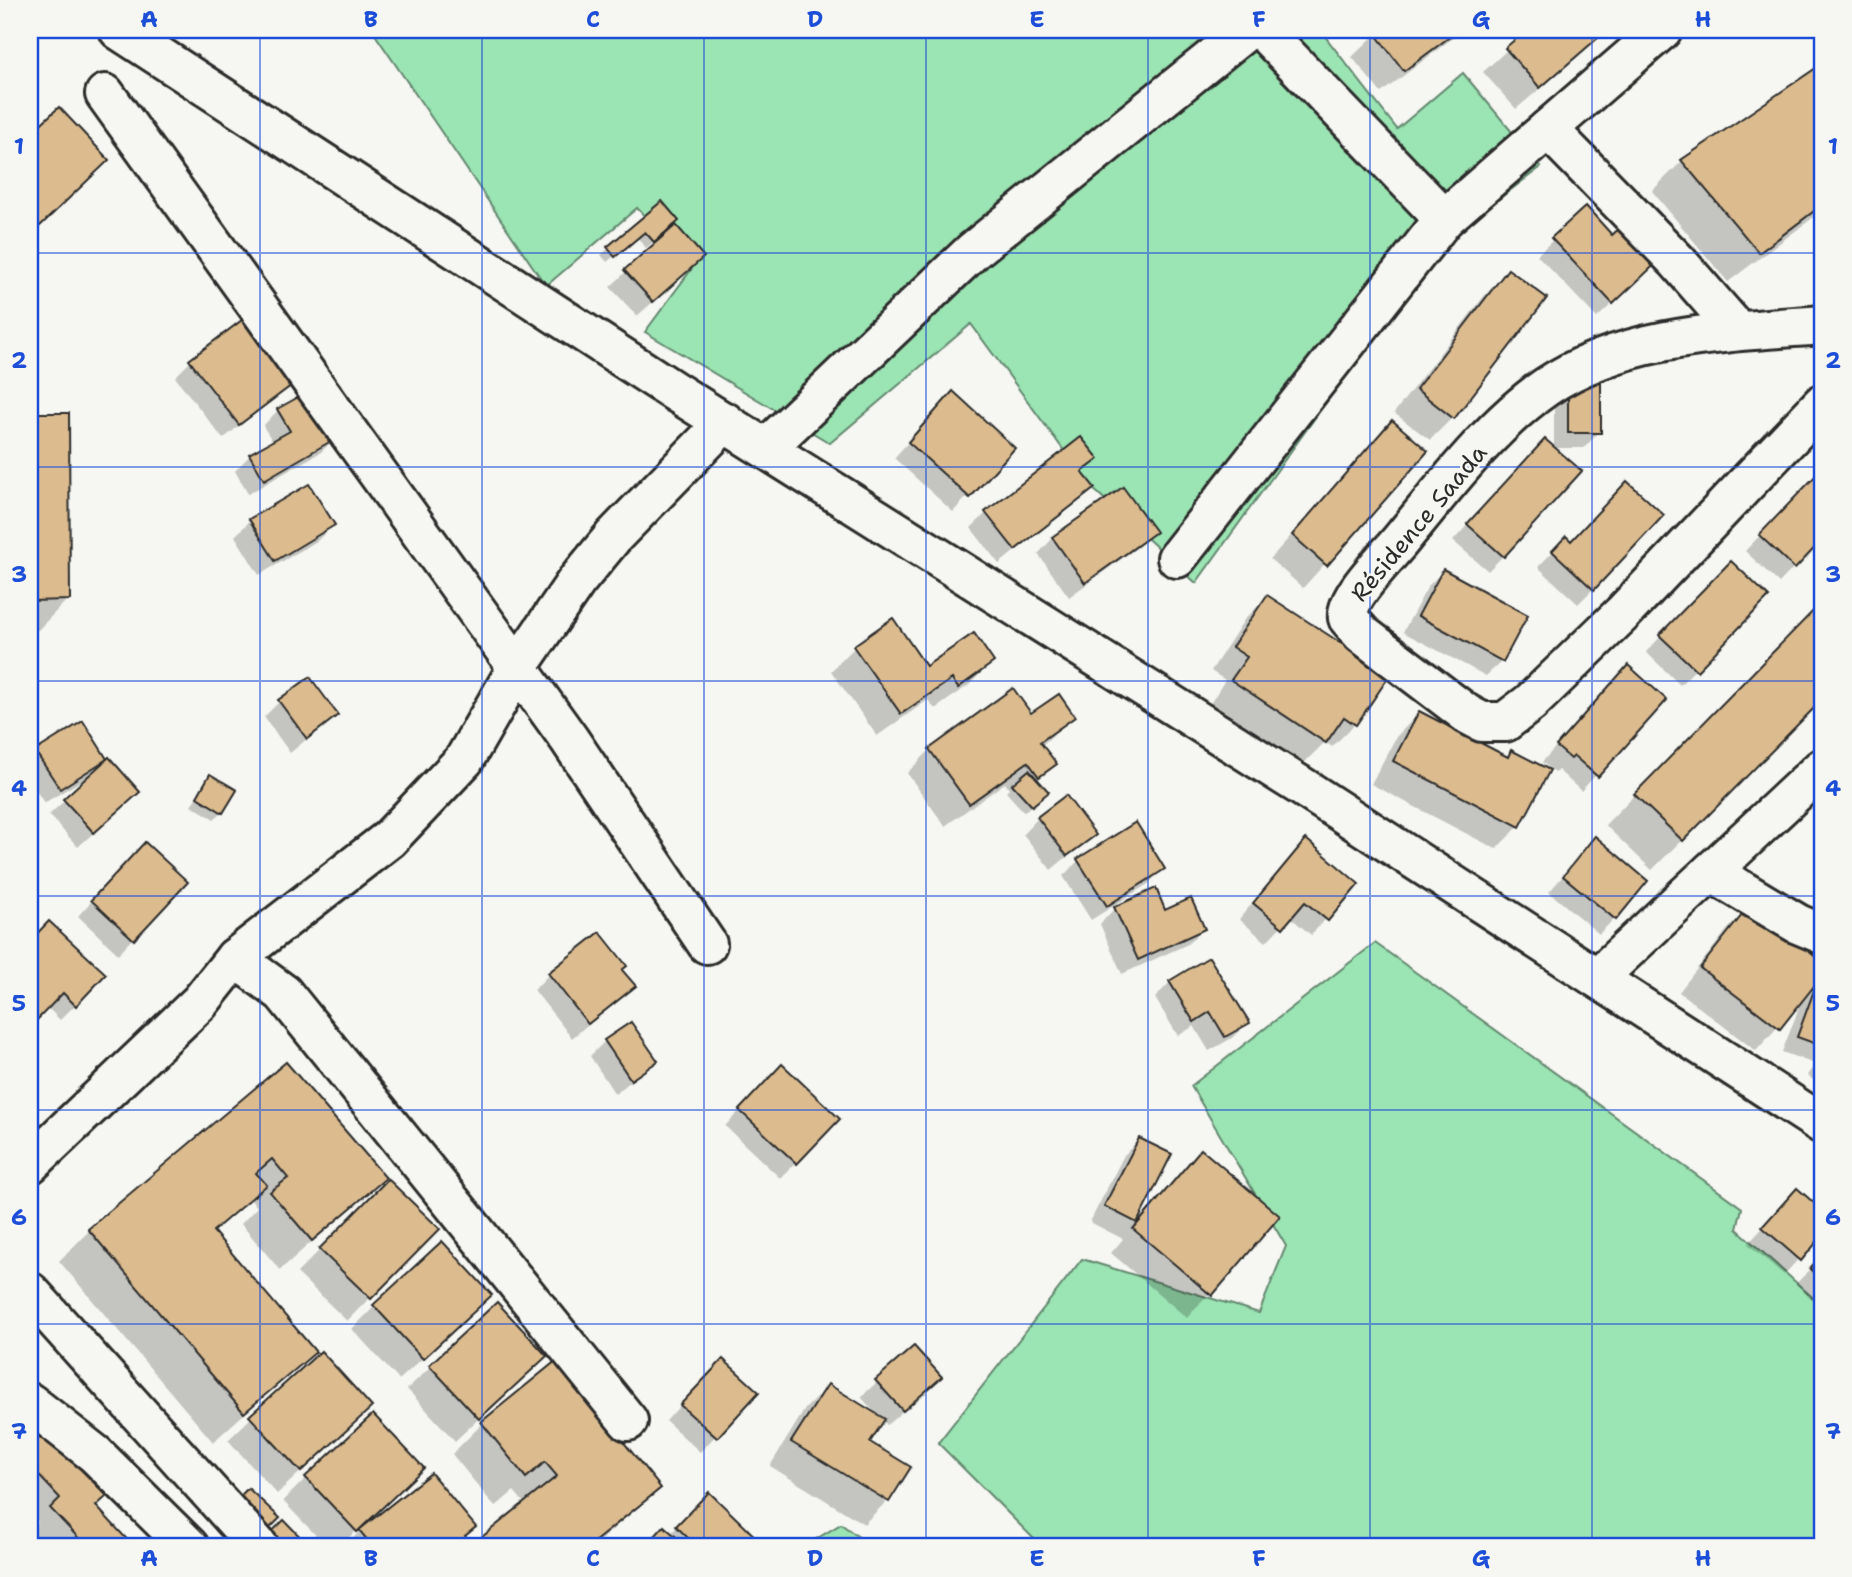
<svg xmlns="http://www.w3.org/2000/svg" width="1852" height="1577" font-family="'Shantell Sans',sans-serif">
  <rect width="100%" height="100%" fill="#f6f6f2"/>
  <filter id="ink" filterUnits="userSpaceOnUse"><feTurbulence type="fractalNoise" baseFrequency=".0143" numOctaves="2"/><feDisplacementMap in="SourceGraphic" scale="14" xChannelSelector="R" yChannelSelector="G"/><feConvolveMatrix kernelMatrix="1 2 1 2 8 2 1 2 1" color-interpolation-filters="sRGB"/></filter>
  <g filter="url(#ink)">
    <g fill="#9be4b3" stroke="#63886f" stroke-width="2">
      <path d="M372,30H1320L1397,129L1463,73L1541,167L1441,243L1196,583L1090,486L971,324L830,443L645,332L693,267L637,208L546,286Z"/>
      <path d="M1375,943L1742,1208L1737,1229L1822,1306V1547H1042L938,1443L1082,1259L1259,1313L1286,1246L1191,1086Z"/>
      <path d="M841,1524L872,1547H803Z"/>
    </g>
    <g fill="#0003">
      <path d="M1380,30H1463L1381,93L1352,57Z"/>
      <path d="M1529,30H1609L1516,109L1483,72Z"/>
      <path d="M1822,66V211L1728,282L1652,191L1682,161Z"/>
      <path d="M59,110L84,183L30,234V137Z"/>
      <path d="M662,203L670,228L646,248L637,237L607,262L601,255Z"/>
      <path d="M1586,209L1612,238L1649,269L1597,318L1537,255Z"/>
      <path d="M626,272H687L637,316L610,287Z"/>
      <path d="M1508,272L1453,417L1430,440L1394,413L1485,295Z"/>
      <path d="M190,362L294,381L223,439L175,377Z"/>
      <path d="M1569,378L1599,432L1584,448H1554V394Z"/>
      <path d="M938,409L968,496L953,512L894,458Z"/>
      <path d="M278,410L336,437L321,452L248,494L235,471L250,455L273,442L263,426Z"/>
      <path d="M67,414L68,599L38,630H30V415Z"/>
      <path d="M1392,423L1425,452L1303,588L1270,559Z"/>
      <path d="M1529,456L1503,556L1488,571L1453,541Z"/>
      <path d="M1097,459L1082,474L1093,488L999,564L971,528L986,513Z"/>
      <path d="M1822,471V538L1779,583L1745,551Z"/>
      <path d="M250,521L333,525L317,541L259,575L235,536Z"/>
      <path d="M1154,532L1138,547L1069,597L1038,554L1053,538Z"/>
      <path d="M1566,538L1593,589L1578,604L1538,567Z"/>
      <path d="M1731,563L1766,597L1680,685L1646,652Z"/>
      <path d="M1443,571L1502,661L1486,676L1403,632L1428,586Z"/>
      <path d="M1267,597L1355,724L1332,747L1325,742L1302,765L1210,704L1225,680L1211,671L1244,620Z"/>
      <path d="M1822,604V698L1652,870L1605,825Z"/>
      <path d="M892,621L926,668L992,662L969,685L935,709L928,700L877,736L831,671L854,648Z"/>
      <path d="M1613,683L1665,700L1581,791L1558,770L1555,773L1542,762Z"/>
      <path d="M279,702L336,715L290,753L264,717Z"/>
      <path d="M1419,713L1506,758L1512,752L1519,826L1496,849L1371,784L1396,737Z"/>
      <path d="M1073,717L1041,746L1054,764L1037,781L1039,799L1024,812L1006,792L1009,789L1005,783L945,826L907,773L930,750Z"/>
      <path d="M36,752L104,758L92,770L122,807L78,847L49,815L94,773L44,803L30,781V759Z"/>
      <path d="M211,777L222,812L214,819L191,805Z"/>
      <path d="M1038,818L1094,834L1051,870L1023,834Z"/>
      <path d="M1595,839L1615,918L1599,934L1549,892Z"/>
      <path d="M1291,857L1357,885L1311,935L1290,917L1266,942L1239,919Z"/>
      <path d="M129,860L133,938L118,954L78,916Z"/>
      <path d="M1079,860L1163,869L1148,884L1091,920L1063,876Z"/>
      <path d="M1750,907L1822,964V973L1806,993L1816,987L1822,989V1087L1807,1075L1821,1057L1819,1056L1812,1063L1782,1052L1802,1000L1756,1051L1679,992L1727,930Z"/>
      <path d="M1115,908L1165,912L1203,929L1188,944L1122,974L1100,924Z"/>
      <path d="M49,923L75,1005L60,1020L47,1007L30,1025V943Z"/>
      <path d="M620,970L633,986L572,1038L534,990L549,974Z"/>
      <path d="M1170,982L1247,1023L1232,1038L1209,1051L1194,1026L1178,1036L1155,998Z"/>
      <path d="M605,1041L656,1061L615,1094L590,1056Z"/>
      <path d="M286,1064L383,1178L280,1270L241,1224L257,1207L250,1199L213,1233L313,1352L213,1442L59,1261L89,1231Z"/>
      <path d="M767,1082L838,1119L780,1178L725,1126Z"/>
      <path d="M1139,1140L1137,1222L1201,1151L1277,1216L1187,1318L1111,1253L1123,1239L1090,1222L1124,1155Z"/>
      <path d="M388,1181L437,1229L347,1321L297,1273Z"/>
      <path d="M1797,1190L1822,1213V1233L1784,1275L1748,1244Z"/>
      <path d="M1822,1256V1301L1818,1305L1796,1284Z"/>
      <path d="M497,1304L522,1378L455,1441L407,1389Z"/>
      <path d="M375,1306L466,1318L399,1380L352,1329Z"/>
      <path d="M557,1363L659,1488L593,1547H472L525,1504L514,1491L495,1507L452,1454L482,1424Z"/>
      <path d="M707,1376L757,1392L700,1452L666,1421Z"/>
      <path d="M877,1382L924,1392L887,1425L882,1420L867,1443L908,1468L887,1501L864,1524L770,1466L805,1409L828,1386L878,1416L861,1397Z"/>
      <path d="M30,1417L94,1507L132,1547H42L30,1534L38,1522L30,1513Z"/>
      <path d="M251,1418L346,1429L277,1494L228,1440Z"/>
      <path d="M431,1475L472,1547H345L358,1533Z"/>
      <path d="M306,1478L399,1491L339,1547H327L283,1501Z"/>
      <path d="M709,1495L764,1547H646L664,1529L670,1534Z"/>
    </g>
    <g fill="#dcbc8f" stroke="#2b2b2b" stroke-width="2">
      <path d="M1377,30H1459L1404,71L1374,32Z"/>
      <path d="M1526,30H1607L1540,88L1505,48Z"/>
      <path d="M1822,64V205L1759,253L1681,160Z"/>
      <path d="M59,107L109,160L40,226L30,215L32,166L30,134Z"/>
      <path d="M662,201L679,221L654,242L645,232L615,257L607,247Z"/>
      <path d="M1586,206L1612,235L1633,216L1667,253L1613,304L1551,238Z"/>
      <path d="M676,225L704,257L653,302L624,270Z"/>
      <path d="M1508,269L1547,298L1454,419L1416,389Z"/>
      <path d="M246,317L296,382L239,425L189,360Z"/>
      <rect x="1568" y="377" width="33" height="56"/>
      <path d="M311,390L338,437L264,480L249,454L290,431L277,409Z"/>
      <path d="M953,391L1015,448L970,498L908,442Z"/>
      <path d="M30,413H69L70,600L30,601Z"/>
      <path d="M1392,420L1428,451L1327,566L1292,535Z"/>
      <path d="M1081,437L1099,459L1082,472L1095,488L1015,550L985,512Z"/>
      <path d="M1545,439L1582,471L1504,557L1467,524Z"/>
      <path d="M1822,469V540L1795,569L1759,535Z"/>
      <path d="M1627,481L1664,515L1594,590L1552,551L1566,536L1571,541Z"/>
      <path d="M309,484L335,525L275,561L249,519Z"/>
      <path d="M1123,487L1156,532L1085,583L1052,537Z"/>
      <path d="M1731,561L1769,597L1697,671L1659,635Z"/>
      <path d="M1443,569L1528,615L1503,662L1418,616Z"/>
      <path d="M1267,595L1390,675L1356,725L1344,717L1326,743L1231,680L1247,657L1232,647Z"/>
      <path d="M1822,602V700L1683,841L1634,794Z"/>
      <path d="M893,618L926,666L974,633L994,662L958,688L952,679L901,714L853,646Z"/>
      <path d="M1628,665L1667,700L1598,777L1574,756L1571,759L1556,746Z"/>
      <path d="M310,677L338,715L307,739L278,700Z"/>
      <path d="M1013,688L1031,713L1059,694L1075,717L1040,742L1057,764L1039,777L1028,762L969,804L929,749Z"/>
      <path d="M1419,711L1508,757L1511,750L1550,770L1520,827L1393,761Z"/>
      <path d="M83,721L107,759L60,789L35,751Z"/>
      <path d="M109,757L140,792L94,833L63,799Z"/>
      <path d="M1029,770L1049,792L1032,806L1012,784Z"/>
      <path d="M210,774L237,790L223,813L197,797Z"/>
      <path d="M1066,795L1096,835L1067,856L1037,817Z"/>
      <path d="M1136,822L1165,869L1107,906L1077,859Z"/>
      <path d="M1595,836L1648,881L1616,920L1563,876Z"/>
      <path d="M1306,839L1359,884L1328,921L1305,902L1283,928L1253,903Z"/>
      <path d="M145,842L188,882L134,940L91,900Z"/>
      <path d="M1156,888L1165,910L1191,898L1205,929L1138,960L1114,907Z"/>
      <path d="M1750,905L1822,962V976L1780,1029L1700,968Z"/>
      <path d="M49,921L106,974L76,1006L63,993L35,1022L30,1016V941Z"/>
      <path d="M600,932L627,966L622,970L636,986L588,1024L548,973Z"/>
      <path d="M1209,957L1250,1023L1225,1037L1210,1012L1194,1022L1169,981Z"/>
      <path d="M1816,985L1822,987V1046L1797,1037Z"/>
      <path d="M631,1022L658,1061L631,1080L604,1040Z"/>
      <path d="M286,1062L386,1178L312,1241L270,1192L288,1178L272,1159L256,1173L267,1185L213,1231L316,1352L244,1413L88,1229Z"/>
      <path d="M782,1064L840,1119L797,1164L739,1110Z"/>
      <path d="M1139,1138L1172,1154L1137,1223L1104,1206Z"/>
      <path d="M1201,1149L1280,1216L1212,1296L1133,1229Z"/>
      <path d="M388,1179L440,1229L371,1299L319,1249Z"/>
      <path d="M1797,1188L1822,1210V1236L1801,1261L1762,1227Z"/>
      <path d="M442,1241L492,1295L423,1359L373,1305Z"/>
      <path d="M1822,1255V1280L1810,1268Z"/>
      <path d="M497,1302L547,1356L479,1419L429,1365Z"/>
      <path d="M914,1346L942,1377L903,1411L875,1380Z"/>
      <path d="M321,1351L372,1407L301,1472L249,1416Z"/>
      <path d="M723,1359L759,1392L717,1438L680,1405Z"/>
      <path d="M557,1360L661,1488L588,1547H373L359,1530L431,1473L476,1527L465,1536L472,1545L557,1476L545,1462L526,1478L481,1422Z"/>
      <path d="M828,1384L885,1419L870,1442L911,1467L889,1502L791,1442Z"/>
      <path d="M373,1414L424,1468L357,1532L305,1477Z"/>
      <path d="M30,1415L107,1496L96,1506L134,1547H87L50,1508L60,1498L30,1466Z"/>
      <path d="M248,1488L280,1518L259,1539L228,1509Z"/>
      <path d="M709,1492L766,1547H697L676,1526Z"/>
      <path d="M284,1520L310,1547H267L262,1541Z"/>
      <path d="M664,1526L687,1547H645Z"/>
    </g>
    <g fill="none" stroke-linecap="round" stroke-linejoin="round">
      <g stroke="#2b2b2b" stroke-width="44">
        <g id="minor">
          <path d="M119,30L674,391L1301,786L1822,1124"/>
          <path d="M1270,38L1444,219"/>
          <path d="M105,94L569,739L707,944"/>
          <path d="M1548,129L1677,261L1738,331"/>
          <path d="M1822,325C1731,332 1624,334 1546,387C1491,425 1442,490 1400,541C1387,557 1344,599 1348,618L1362,634L1467,714L1482,722H1505L1530,703L1622,614L1822,404"/>
          <path d="M767,447L973,251L1247,30"/>
          <path d="M1177,558L1444,219L1662,30"/>
          <path d="M1711,872L1798,924L1822,934"/>
          <path d="M235,958L389,839L464,760L517,668L576,582L613,537L725,422"/>
          <path d="M1597,978L1822,768"/>
          <path d="M30,1164L200,1002L235,958L283,993L628,1421"/>
          <path d="M30,1292L259,1547"/>
          <path d="M30,1403L95,1454L189,1547"/>
        </g>
      </g>
      <use href="#minor" stroke="#f6f6f2" stroke-width="38"/>
    </g>
  </g>
  <path fill="none" stroke="#1d4ed8" stroke-width="2" stroke-opacity="0.55" d="M260,30V1547M482,30V1547M704,30V1547M926,30V1547M1148,30V1547M1370,30V1547M1592,30V1547M30,253H1822M30,467H1822M30,681H1822M30,896H1822M30,1110H1822M30,1324H1822"/>
  <g text-anchor="middle" stroke-width="5" stroke-linejoin="round" paint-order="stroke">
    <g font-size="24" fill="#2b2b2b" stroke="#f6f6f2">
      <text transform="translate(1419 523) rotate(-50)" y="8">Résidence Saada</text>
    </g>
  </g>
  <rect width="1852" height="1577" fill="none" stroke="#f6f6f2" stroke-width="77"/>
  <rect x="38" y="38" width="1776" height="1500" fill="none" stroke="#1d4ed8" stroke-width="2.5"/>
  <g font-size="23" text-anchor="middle" font-weight="bold" fill="#1d4ed8">
    <text x="149" y="27">A</text>
    <text x="371" y="27">B</text>
    <text x="593" y="27">C</text>
    <text x="815" y="27">D</text>
    <text x="1037" y="27">E</text>
    <text x="1259" y="27">F</text>
    <text x="1481" y="27">G</text>
    <text x="1703" y="27">H</text>
    <text x="19" y="154">1</text>
    <text x="1833" y="154">1</text>
    <text x="19" y="368">2</text>
    <text x="1833" y="368">2</text>
    <text x="19" y="582">3</text>
    <text x="1833" y="582">3</text>
    <text x="19" y="796">4</text>
    <text x="1833" y="796">4</text>
    <text x="19" y="1011">5</text>
    <text x="1833" y="1011">5</text>
    <text x="19" y="1225">6</text>
    <text x="1833" y="1225">6</text>
    <text x="19" y="1439">7</text>
    <text x="1833" y="1439">7</text>
    <text x="149" y="1566">A</text>
    <text x="371" y="1566">B</text>
    <text x="593" y="1566">C</text>
    <text x="815" y="1566">D</text>
    <text x="1037" y="1566">E</text>
    <text x="1259" y="1566">F</text>
    <text x="1481" y="1566">G</text>
    <text x="1703" y="1566">H</text>
  </g>
</svg>
